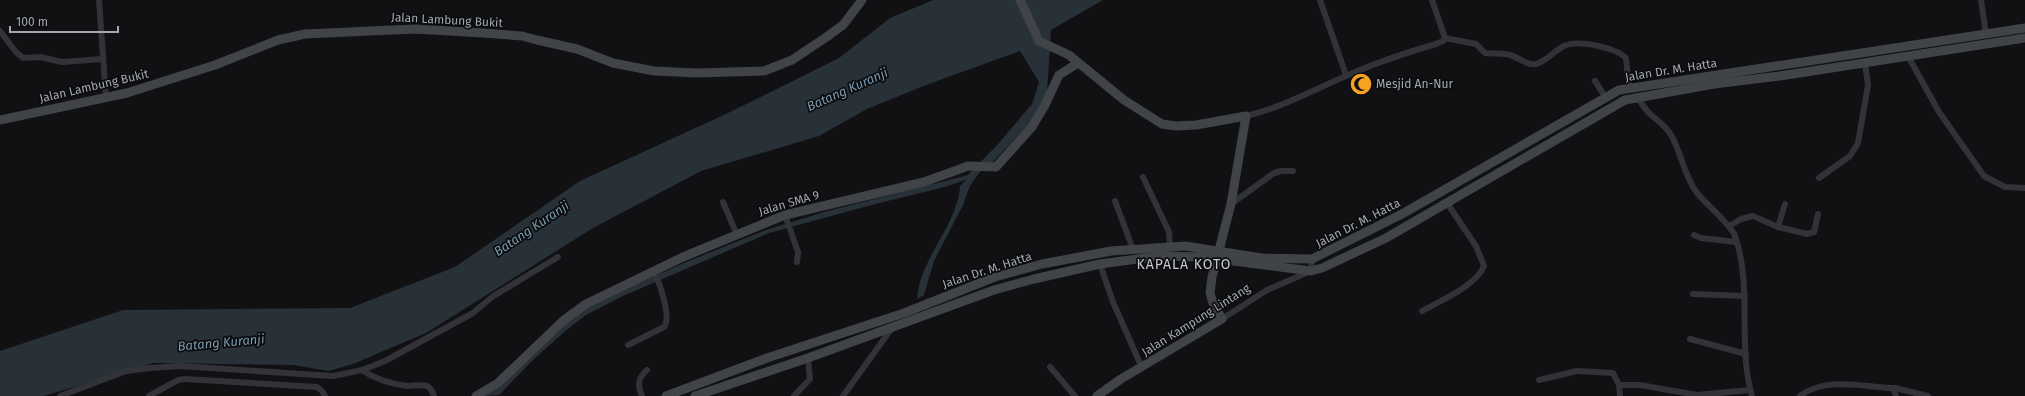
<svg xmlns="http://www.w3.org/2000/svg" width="2025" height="396" font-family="'Fira Sans',sans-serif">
  <rect width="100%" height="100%" fill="#111113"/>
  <path fill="#273137" d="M933,0H1103L1051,30L1047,93L1034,119L990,165L979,173L970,186L963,205L934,261L924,295L917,299C920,257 957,227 960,186L966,180L941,188L879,203L769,233L623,296L586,315L564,332L531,362L499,395L485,396L509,378L574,316L590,305L686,262L766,230L824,212L968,175L999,143L1032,104L1039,82L1020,51L926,85L867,109L819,136L701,171L593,228L426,333L353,364L329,371L293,365L153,363L44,396H0V351L123,310L350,308L455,267L580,181L728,113L839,58L890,18Z"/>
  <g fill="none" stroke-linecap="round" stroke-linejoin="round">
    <g stroke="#323338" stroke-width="6">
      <path d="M99,0L106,98"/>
      <path d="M1320,0L1346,75"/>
      <path d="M1432,0L1445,38"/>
      <path d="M1981,0L1986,35"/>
      <path d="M0,31L16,52L23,58L40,57L62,62L102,59"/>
      <path d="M1445,38L1476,44L1485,53C1492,54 1504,53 1510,55C1518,57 1527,66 1536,64C1546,62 1555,50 1564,46C1578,39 1616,48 1626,58L1629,88"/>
      <path d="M1908,56L1939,112L1984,176L2005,187L2025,188"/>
      <path d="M1595,81L1606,98"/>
      <path d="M1637,97C1641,103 1645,109 1650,114C1658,121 1666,126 1671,135C1682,154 1684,176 1697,193C1706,204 1732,226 1735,236C1753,288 1737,345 1752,396"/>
      <path d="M1246,116C1281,108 1313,90 1346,76C1375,63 1405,53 1436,44L1443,41L1445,38"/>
      <path d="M1143,177L1169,232L1170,247"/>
      <path d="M1819,178L1850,156L1858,143L1868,85L1865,63"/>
      <path d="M1115,201L1133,249"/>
      <path d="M723,202L737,235"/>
      <path d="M1231,204L1274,173L1281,171H1293"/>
      <path d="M785,215L798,252L797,262"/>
      <path d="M1729,226L1741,219L1753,216L1778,227L1807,234L1814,232L1818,214"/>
      <path d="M1778,227L1785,204"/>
      <path d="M1694,235L1701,238L1736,242"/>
      <path d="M1100,264L1113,302L1142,368"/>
      <path d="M1693,294L1745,296"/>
      <path d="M1422,311C1440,301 1476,286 1484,266L1476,246L1447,203"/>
      <path d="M1222,319L1267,290L1311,271L1312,259"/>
      <path d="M1690,339L1746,354"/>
      <path d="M628,345L664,327C672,318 659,281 654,272"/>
      <path d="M1050,367L1075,396"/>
      <path d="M362,370C376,380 391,384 408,386C414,386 422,384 427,386C431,388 433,393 434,396"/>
      <path d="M1539,380L1577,371L1613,373L1619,385H1640L1697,395L1750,390"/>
      <path d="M1619,385L1620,396"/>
      <path d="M1895,388L1928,396"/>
      <path d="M60,396L126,371L150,368L179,366L333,376L362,370L385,361L473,313L492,297L558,257"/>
      <path d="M149,396L178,380L185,379L317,387L322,391L325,396"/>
      <path d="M642,396C637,385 638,378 647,370"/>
      <path d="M794,396L810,379L808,358"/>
      <path d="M843,396L892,328"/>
      <path d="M1800,396C1826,376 1863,387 1893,388L1896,396"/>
    </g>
    <g stroke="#404348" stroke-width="9">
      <path d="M1020,0L1039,41L1069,55L1124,100L1162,124L1176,126L1196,125L1246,116L1231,204L1212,277L1210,293L1213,303L1222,319L1121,379L1097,396"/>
      <path d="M0,120L127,93L215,65L278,40L305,34L415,29L483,33L522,36L537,40L577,49L613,63L654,71L697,73L764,71L792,60L825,38L843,25L862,0"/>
      <path d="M476,396L498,383L564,320L586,304L683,257L785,215L924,182L968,166L996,167L1032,127L1044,107L1059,75L1078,63"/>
      <path d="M666,396L767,358L904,313L995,277L1042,264L1111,251L1185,246L1262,258L1312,259L1402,214L1619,90L2025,28"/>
      <path d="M695,396L808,358L994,290L1034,279L1100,264L1160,256L1203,257L1311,271L1322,268L1386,238L1625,100L1714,84L1780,76L2025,38"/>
    </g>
  </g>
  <defs>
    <g id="mosque-disc" transform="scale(1.15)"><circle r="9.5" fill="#f8a224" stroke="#0c0c0e"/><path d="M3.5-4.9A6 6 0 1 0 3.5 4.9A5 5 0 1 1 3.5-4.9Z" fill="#111"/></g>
  </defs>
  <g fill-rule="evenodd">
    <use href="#mosque-disc" x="1361" y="84"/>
  </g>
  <g text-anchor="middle" stroke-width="3.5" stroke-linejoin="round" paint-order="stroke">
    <g font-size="12" fill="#a2a9b4" stroke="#0c0c0e">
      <text transform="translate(447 20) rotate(3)" y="4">Jalan Lambung Bukit</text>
      <text transform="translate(1671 70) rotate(-9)" y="4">Jalan Dr. M. Hatta</text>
      <text transform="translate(94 86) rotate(-13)" y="4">Jalan Lambung Bukit</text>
      <text transform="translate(789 203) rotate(-16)" y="4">Jalan SMA 9</text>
      <text transform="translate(1358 223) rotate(-27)" y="4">Jalan Dr. M. Hatta</text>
      <text transform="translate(987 270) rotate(-18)" y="4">Jalan Dr. M. Hatta</text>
      <text transform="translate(1196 320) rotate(-32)" y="4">Jalan Kampung Lintang</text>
    </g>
    <g font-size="12" fill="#a2a9b4" stroke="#0c0c0e" text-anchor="start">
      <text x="1376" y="88">Mesjid An-Nur</text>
    </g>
    <g font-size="13" font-style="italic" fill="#779ab1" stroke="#0c0c0e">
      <text transform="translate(847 89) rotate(-24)" y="5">Batang Kuranji</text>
      <text transform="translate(531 228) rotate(-34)" y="5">Batang Kuranji</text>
      <text transform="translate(221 342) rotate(-5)" y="5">Batang Kuranji</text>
    </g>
    <g font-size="14" letter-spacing="1" fill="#c3c7d0" stroke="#0c0c0e">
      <text x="1184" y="269">KAPALA KOTO</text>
    </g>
  </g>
  <path d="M10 26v6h108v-6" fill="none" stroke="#a2a9b4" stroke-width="2"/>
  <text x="16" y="26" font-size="12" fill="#a2a9b4" stroke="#0c0c0e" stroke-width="3" paint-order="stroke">100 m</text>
</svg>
